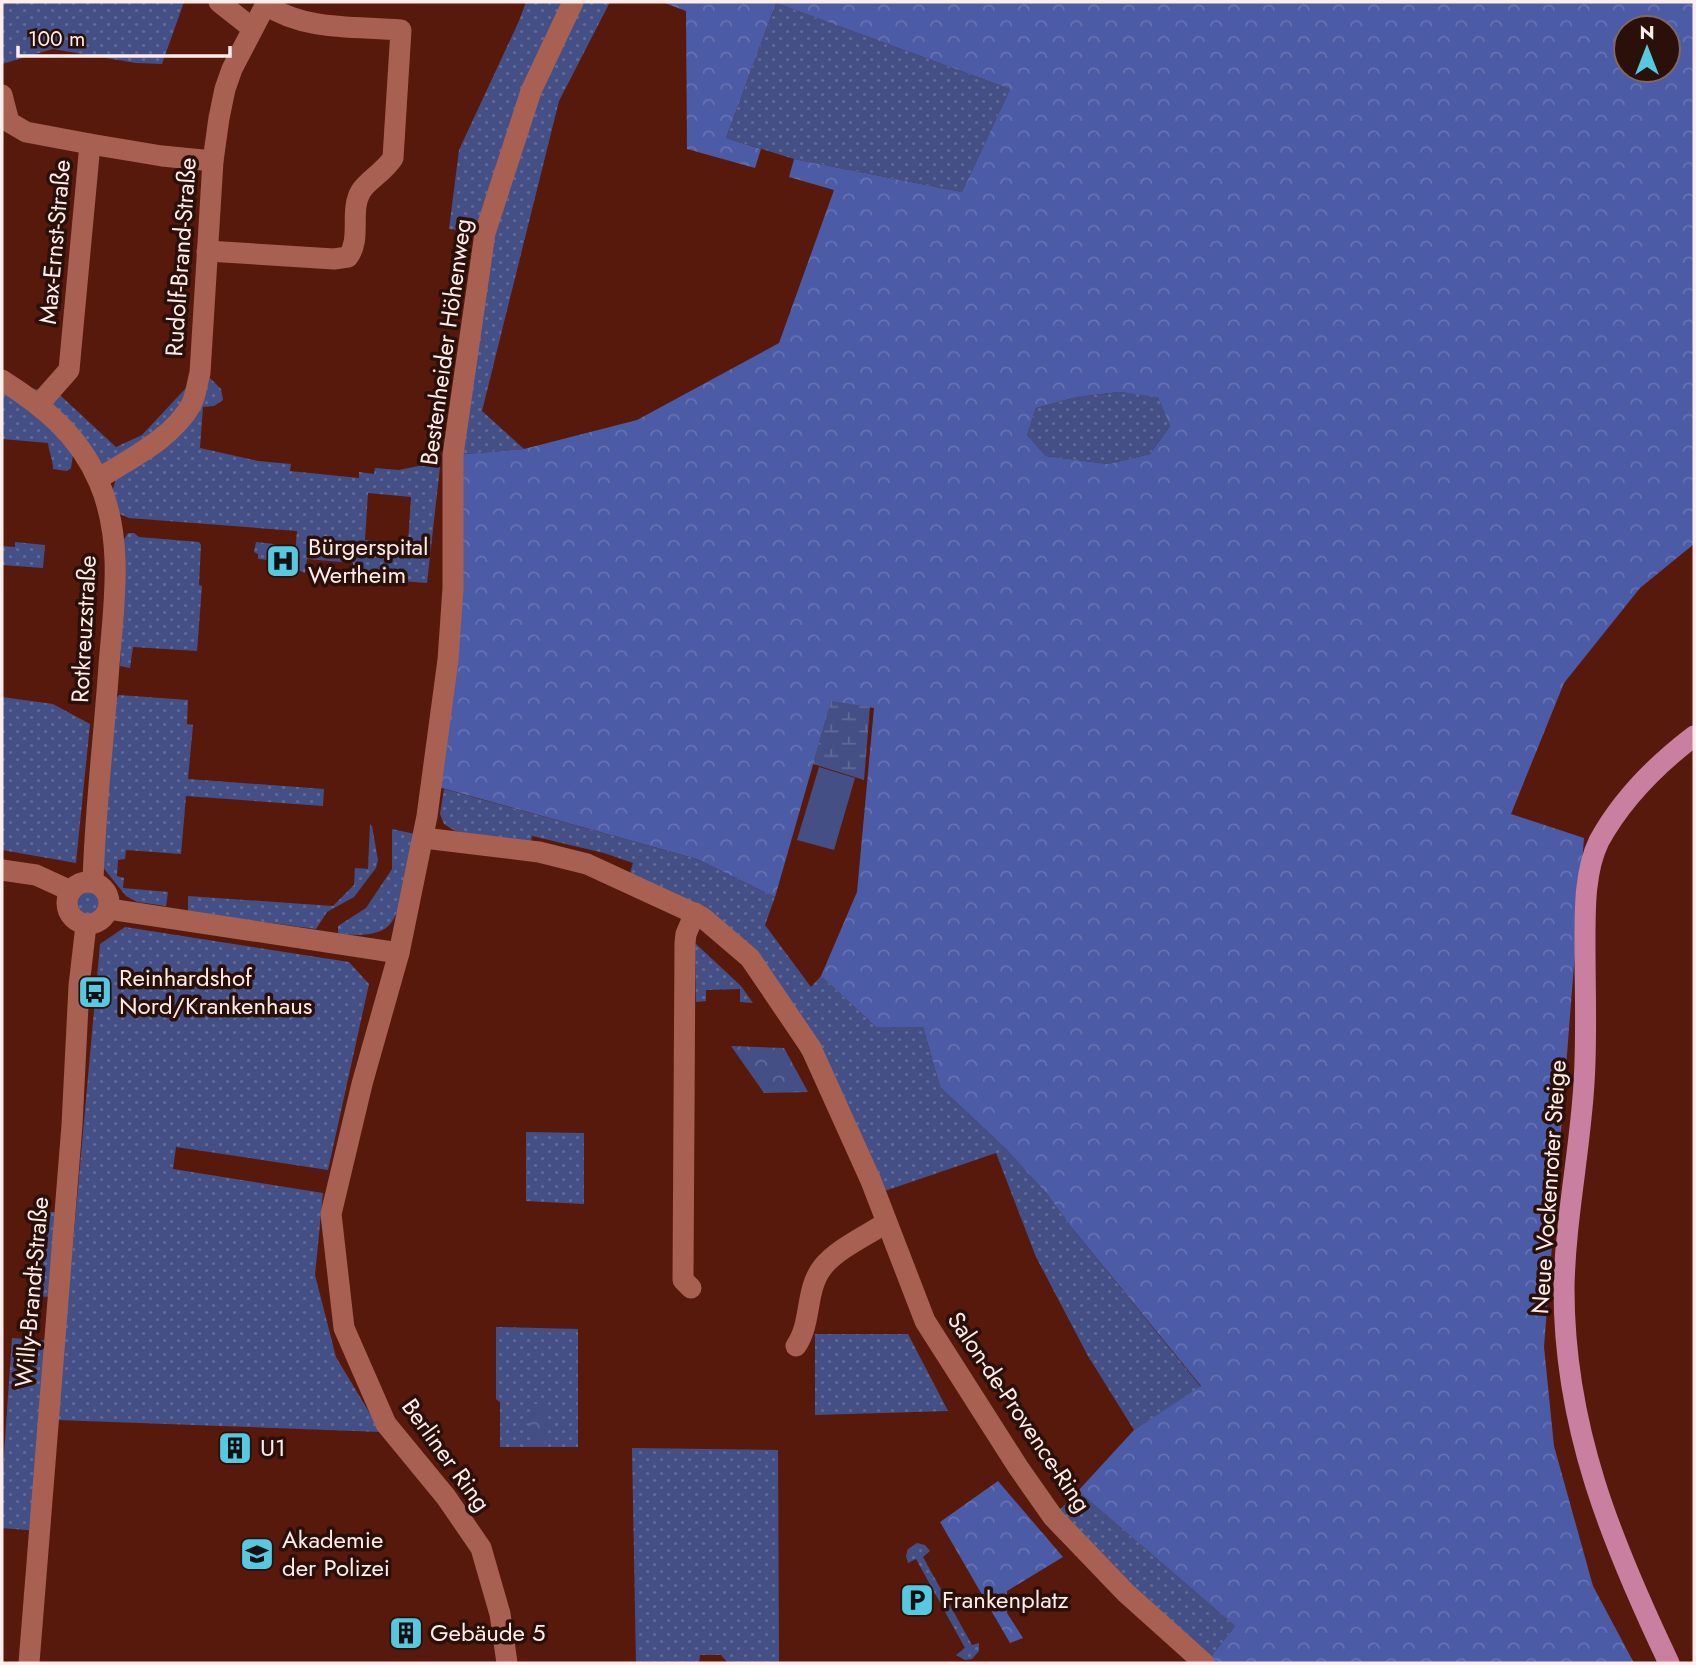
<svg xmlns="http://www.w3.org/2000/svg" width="1696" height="1665" font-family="Jost,sans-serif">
  <defs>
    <pattern id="grass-dots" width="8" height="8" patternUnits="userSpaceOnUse" patternTransform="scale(1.75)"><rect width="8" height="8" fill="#445085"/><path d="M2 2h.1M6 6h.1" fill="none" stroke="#606a96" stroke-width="1.8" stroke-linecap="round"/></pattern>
    <pattern id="forest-crowns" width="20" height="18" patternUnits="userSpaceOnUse" patternTransform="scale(1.75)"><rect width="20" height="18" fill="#4b5ba5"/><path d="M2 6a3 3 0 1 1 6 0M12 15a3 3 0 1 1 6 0" fill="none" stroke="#6673b2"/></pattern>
    <pattern id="wetland-marsh" width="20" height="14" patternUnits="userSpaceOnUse" patternTransform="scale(1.75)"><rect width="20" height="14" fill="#445085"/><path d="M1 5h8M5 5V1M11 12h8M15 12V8" fill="none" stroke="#606a96"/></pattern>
    <pattern id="park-crowns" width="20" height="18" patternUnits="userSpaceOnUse" patternTransform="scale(1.75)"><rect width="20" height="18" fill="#445085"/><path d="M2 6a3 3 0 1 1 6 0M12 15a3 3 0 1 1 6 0" fill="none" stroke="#606a96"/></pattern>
  </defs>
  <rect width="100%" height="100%" fill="#58190d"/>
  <g fill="url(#grass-dots)" fill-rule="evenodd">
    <path d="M2,2H184L162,64L136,63L53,49L2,64Z"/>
    <path d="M526,2H610L559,101L482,411L524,449L453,455L484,233L449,229L459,150L519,21Z"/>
    <path d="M776,3L1010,89L962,192L794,159L726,138Z"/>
    <path d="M200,373L191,404L98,479L2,380L61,396L116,447L142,435Z"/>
    <path d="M209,377L221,389L223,400L214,406L203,407L200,448L258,461L291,464L290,471L359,478V472L374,474L375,468L399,470L428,464L440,467L427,583L353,577V563L307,559L305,573L298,570L294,563L297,531L129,518L117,513L112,492L118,472ZM368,493L411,497L408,543L365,540Z"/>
    <path d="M2,391L49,426L73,455L71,468L67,471L53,469C53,459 49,453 48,443L2,439Z"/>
    <path d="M1119,392L1158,396L1170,426L1150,454L1108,464L1046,456L1027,435L1036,408L1077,397Z"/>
    <path d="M128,533H134L139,537L199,542L201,545L199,585L202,586L197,651L133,647L130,668L120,666L125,564L123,541Z"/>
    <path d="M15,542L45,545L43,568L2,565V546L15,547Z"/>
    <path d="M256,542L274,544L280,548L281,562L275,570L269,571V560L258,559V554L254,552Z"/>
    <path d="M119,695L188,700L187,724L193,725L188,779L324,789L323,806L186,796L181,854L126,850L125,859L118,860L117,876L124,878L123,888L168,892L166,906L137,902L126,896L101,865L115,700Z"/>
    <path d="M2,697L53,704L90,724L76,863L2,850Z"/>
    <path d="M444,789L697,859L775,897L765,925L811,987L821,976L876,1027H923L940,1087L1006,1149L1047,1194L1068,1223L1201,1387L1134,1430L1088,1356L1036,1257L996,1153L876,1194L871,1181L750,958L630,873L633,863L604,853L532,836L530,847L455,831L444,824L440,814Z"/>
    <path d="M370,824L372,826L378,860L376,868L354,897L327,912L316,929L188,912V896L333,906L354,885L355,868L368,869Z"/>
    <path d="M392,829L415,834C410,856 404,916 386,928C372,937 354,935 338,934V926L366,908L392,869Z"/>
    <circle cx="88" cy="903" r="13"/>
    <path d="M125,927L349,962L369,984L328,1170L176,1147L173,1169L323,1193L315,1275L336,1357L381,1432L57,1420L100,944Z"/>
    <path d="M695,943L741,986L753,1003L740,1002V989L706,990V1001L696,1002Z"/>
    <path d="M526,1132L584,1133V1204L526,1201Z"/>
    <path d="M48,1212H65L59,1296L40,1297Z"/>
    <path d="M496,1327L578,1329V1447H500V1402L496,1399Z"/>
    <path d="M815,1334H908L948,1411L815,1415Z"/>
    <path d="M12,1338L55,1341L39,1531L2,1528V1484Z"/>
    <path d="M632,1448L778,1450L779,1663H728L721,1655H700L699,1663H636Z"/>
    <path d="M1078,1491L1235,1626L1209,1659L1053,1517Z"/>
    <path d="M917,1543L925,1545L930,1551L923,1557L972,1645L979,1643V1651L972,1659L965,1660L956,1655L965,1648L916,1559L908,1563L906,1556L908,1549Z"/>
  </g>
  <g fill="url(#forest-crowns)" fill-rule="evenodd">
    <path d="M662,2H1694V544L1640,588L1564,683L1511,814L1584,838L1544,1347L1554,1446L1593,1586L1634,1663H1214L1209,1659L1235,1626L1078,1491L1134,1430L1201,1386L1068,1223L1047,1194L1006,1149L940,1087L923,1027H876L821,976L857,892L874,708L831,702L775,897L697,859L431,785L453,455L524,449L637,420L779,343L834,190L789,177L794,159L962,192L1010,89L776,3L726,138L761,149L755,168L687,149L686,11ZM1626,28H1668V70H1626ZM1119,392L1158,397L1170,426L1150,454L1108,464L1046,456L1027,435L1036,408L1077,397Z"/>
    <path d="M998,1481L1063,1557L1007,1591V1613L1023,1638L1010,1643L940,1522Z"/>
  </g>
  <path fill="url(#wetland-marsh)" d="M831,701L870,707L864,780L813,764Z"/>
  <g fill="url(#park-crowns)">
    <path d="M731,1046L784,1048L808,1092L764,1093Z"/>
    <path d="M530,1404H545L546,1447H530Z"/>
  </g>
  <path fill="#445085" d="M819,767L855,778L834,850L797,840Z"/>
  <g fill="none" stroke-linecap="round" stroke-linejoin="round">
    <g stroke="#a76052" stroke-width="21">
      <path d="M219,2L252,28"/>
      <path d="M2,95L9,122L26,132L90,144L69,370L39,404"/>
      <path d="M90,144L162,156L213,161"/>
      <path d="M207,251L334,259L348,257C362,238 349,211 361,191C368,180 384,172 393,158L401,30C356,26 305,31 266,5"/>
      <path d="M2,380C43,406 79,435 99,482C124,540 114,604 109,665C104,738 95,810 93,882"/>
      <path d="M98,479C129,459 172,439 191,405C196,396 197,383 200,373L213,161L219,118L225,89L232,69L267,2"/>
      <path d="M424,838L539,852L587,864L702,917L750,958L811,1048L871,1181L925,1321L1018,1467L1053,1517L1126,1593L1204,1663"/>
      <path d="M2,870L36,875L71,891"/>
      <circle cx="88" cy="903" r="21"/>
      <path d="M109,909L399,953"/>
      <path d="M691,1288L683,1280L685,943L686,934L695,913"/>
      <path d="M796,1346C812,1323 805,1290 822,1268C835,1250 867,1235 886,1223"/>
      <path d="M29,1663L72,1125L79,986L86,925"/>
      <path d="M507,1663L500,1614L481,1548L446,1497L386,1424L344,1328L331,1214L362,1084L399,953L427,816L448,660L453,588V455L485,233L531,91L573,2"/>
    </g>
    <path stroke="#c97f9f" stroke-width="21" d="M1669,1663C1611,1541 1564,1427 1564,1289C1565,1220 1580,1152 1584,1083C1587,1038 1585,991 1585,946C1585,912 1584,872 1599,841C1622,799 1656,765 1694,736"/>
  </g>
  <defs>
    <g id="hospital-square" transform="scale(1.75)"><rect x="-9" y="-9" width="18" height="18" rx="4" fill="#56c9e0" stroke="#2b100a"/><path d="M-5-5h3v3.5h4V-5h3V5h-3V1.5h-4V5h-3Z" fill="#111"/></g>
    <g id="bus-square" transform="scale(1.75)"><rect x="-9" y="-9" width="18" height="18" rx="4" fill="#56c9e0" stroke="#2b100a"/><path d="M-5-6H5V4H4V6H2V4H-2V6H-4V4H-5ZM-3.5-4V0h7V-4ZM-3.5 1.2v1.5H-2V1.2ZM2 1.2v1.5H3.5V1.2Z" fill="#111"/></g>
    <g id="building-square" transform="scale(1.75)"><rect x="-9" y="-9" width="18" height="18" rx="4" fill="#56c9e0" stroke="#2b100a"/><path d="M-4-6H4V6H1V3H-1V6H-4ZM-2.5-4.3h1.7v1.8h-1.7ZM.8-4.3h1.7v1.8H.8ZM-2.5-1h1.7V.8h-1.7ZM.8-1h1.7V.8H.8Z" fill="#111"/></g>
    <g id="university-square" transform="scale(1.75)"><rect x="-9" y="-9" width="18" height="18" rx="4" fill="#56c9e0" stroke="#2b100a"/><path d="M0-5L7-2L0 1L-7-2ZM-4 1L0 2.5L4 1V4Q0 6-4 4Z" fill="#111"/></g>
    <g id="parking-square" transform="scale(1.75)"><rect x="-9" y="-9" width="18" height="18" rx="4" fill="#56c9e0" stroke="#2b100a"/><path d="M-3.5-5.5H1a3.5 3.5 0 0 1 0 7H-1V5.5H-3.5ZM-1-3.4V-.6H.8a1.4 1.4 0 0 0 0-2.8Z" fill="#111"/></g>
  </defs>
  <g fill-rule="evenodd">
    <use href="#hospital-square" x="283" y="561"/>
    <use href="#bus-square" x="95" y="992"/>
    <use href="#building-square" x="235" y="1448"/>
    <use href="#university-square" x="257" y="1554"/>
    <use href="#parking-square" x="917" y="1600"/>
    <use href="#building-square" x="406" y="1633"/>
  </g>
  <g text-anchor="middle" stroke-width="7" stroke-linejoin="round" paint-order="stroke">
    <g font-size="24" fill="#feedea" stroke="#2b100a">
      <text transform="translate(55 242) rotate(-85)" y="8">Max-Ernst-Straße</text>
      <text transform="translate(181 257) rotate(-86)" y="8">Rudolf-Brand-Straße</text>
      <text transform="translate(446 342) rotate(-82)" y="8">Bestenheider Höhenweg</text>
      <text transform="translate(84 629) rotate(-87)" y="8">Rotkreuzstraße</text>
      <text transform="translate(1549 1187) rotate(-86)" y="8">Neue Vockenroter Steige</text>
      <text transform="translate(32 1292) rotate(-85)" y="8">Willy-Brandt-Straße</text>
      <text transform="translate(1019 1412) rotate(56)" y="8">Salon-de-Provence-Ring</text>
      <text transform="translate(446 1455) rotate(54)" y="8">Berliner Ring</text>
    </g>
    <g font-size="24" fill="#feedea" stroke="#2b100a" text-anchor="start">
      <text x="308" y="555">Bürgerspital<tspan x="308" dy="28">Wertheim</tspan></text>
      <text x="119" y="986">Reinhardshof<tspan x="119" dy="28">Nord/Krankenhaus</tspan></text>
      <text x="260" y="1456">U1</text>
      <text x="282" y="1548">Akademie<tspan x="282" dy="28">der Polizei</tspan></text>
      <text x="942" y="1608">Frankenplatz</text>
      <text x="430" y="1641">Gebäude 5</text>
    </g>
  </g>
  <rect width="1696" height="1665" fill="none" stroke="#feedea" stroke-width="7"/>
  <g transform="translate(1647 49)"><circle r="33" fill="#2b100a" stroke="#7f6864" stroke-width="2"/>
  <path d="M0-5L12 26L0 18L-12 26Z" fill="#56c9e0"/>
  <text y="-10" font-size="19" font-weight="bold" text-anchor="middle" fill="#feedea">N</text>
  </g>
  <path d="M18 46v10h212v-10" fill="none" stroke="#feedea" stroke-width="3.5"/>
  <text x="28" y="46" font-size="21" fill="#feedea" stroke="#2b100a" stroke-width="5" paint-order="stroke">100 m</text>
</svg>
